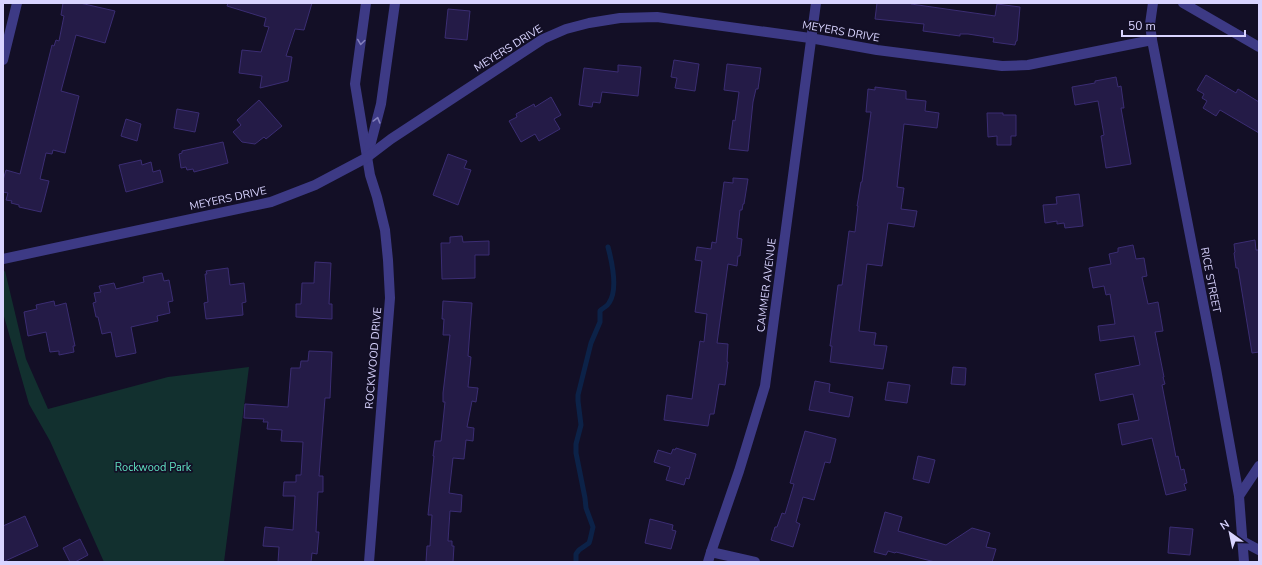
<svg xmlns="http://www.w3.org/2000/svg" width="1262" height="565" font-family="'Nunito Sans',sans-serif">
  <rect width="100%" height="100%" fill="#130f26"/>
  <path fill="#12302f" d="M5,271L26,359L48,409L168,377L249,367L224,562H104L50,441L29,404L3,313V272Z"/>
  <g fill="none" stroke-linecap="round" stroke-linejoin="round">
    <path stroke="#0c2248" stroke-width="5" d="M576,562V554L579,550L589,543L590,540L593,527L586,508L585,498L576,453V444L581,425L578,401V395L591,343L600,322V311C602,308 607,307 609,303C618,290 612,262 608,247"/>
  </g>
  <g fill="#241b47" stroke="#3b2d73">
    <path d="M63,3H80L115,11L105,43L76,35L61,91L79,96L65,153L53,150L52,154L46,153L40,179L49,181L41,212L19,207V205L11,203L12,201L6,200L8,193L3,192V180L6,170L20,174L52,45L54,46L56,40L59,41L64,16L61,15Z"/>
    <path d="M228,3H312L304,30L295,29L286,56L292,57L288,81L260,88L262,76L239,73L242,50L261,52L269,27L264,26L266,18L227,6Z"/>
    <path d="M877,3H911V4L995,16L997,4L1020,7L1017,41H1016L1015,45L993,42L994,38L968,34H960V36L923,31L924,24L875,19Z"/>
    <path d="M448,9L470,11L467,40L445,38Z"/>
    <path d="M674,60L699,64L695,91L675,88L677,78L671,77Z"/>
    <path d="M727,64L761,68L758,89H756L753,102L748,151L729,149L733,120L735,121L739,92L724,90Z"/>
    <path d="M618,65L641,67L638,96L602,92L600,103L593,102L592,107L579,105L584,68L618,72Z"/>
    <path d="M1206,75L1236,93L1238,89L1259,102V133L1220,110L1216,116L1203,108L1207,101L1202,98L1204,94L1197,90Z"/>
    <path d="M1116,77L1118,87L1121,86L1124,108H1121L1131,164L1106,168L1101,136L1104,135L1098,101L1075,105L1072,87L1095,83V81Z"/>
    <path d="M875,87L906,91V99L926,101L925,111L939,113L937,128L904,124L897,187L904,188L901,209L917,211L914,227L888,223L882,266L867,264L859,331L876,333L874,345L887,346L883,369L830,362L832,346H830L838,285H842L849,231L855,232L858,206H857L861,182H862L871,112H866L868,89L875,90Z"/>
    <path d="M551,97L561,115L554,119L560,129L539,141L535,134L521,142L509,121L517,117L516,114L534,104L535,107Z"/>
    <path d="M259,100L282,126L266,139L264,137L255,144L242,142L233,132L241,125L237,120Z"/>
    <path d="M177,109L199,113L195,132L174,128Z"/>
    <path d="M987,113H1003V115H1016V136H1011V145H997V136L988,137Z"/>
    <path d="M126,119L141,124L137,141L121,136Z"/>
    <path d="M223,142L228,163L194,172L193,169L187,170L186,167L181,168L179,154L182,153V151Z"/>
    <path d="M448,154L467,161L464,168L471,170L458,205L433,195Z"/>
    <path d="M141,160L142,165L151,162L153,172L160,170L163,182L126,192L119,165Z"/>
    <path d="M733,178L748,179L744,204H743L742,210H740L737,238L742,239L740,256H738L737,266L728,264L717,343L728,344L727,362H728L725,385L719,384L714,414H710L708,426L664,420L667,395L692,399L700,341L704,342L707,314L695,312L702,261L695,260L697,247L711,249L712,242L716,243L724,182L733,183Z"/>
    <path d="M1079,194L1083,226L1065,228L1064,223L1057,224V221L1045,223L1043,205L1057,204L1056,197Z"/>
    <path d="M462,236L463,242L489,241V255H475V278L442,279L441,243H450V237Z"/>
    <path d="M1255,240L1256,250H1259V352L1252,353L1238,268H1236L1234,253L1235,252L1234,244Z"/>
    <path d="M1133,245L1136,259L1144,258L1147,276L1142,277L1148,304L1158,302L1163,331L1155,332L1164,377H1163L1165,384L1162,385L1176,457L1178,456L1181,470L1184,469L1187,483L1184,484L1186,490L1166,495L1152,438L1122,445L1118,424L1139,420L1133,394L1100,401L1095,374L1140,365L1134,336L1100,341L1098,326L1115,324L1110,294L1106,295L1104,286L1093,288L1089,268L1111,264L1109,254L1118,252V248Z"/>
    <path d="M315,262L331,263L329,304H332V319L296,317V304H301L302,283H314Z"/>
    <path d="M228,268L230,285L244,283L246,302L242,303L243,315L206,319L204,303L208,302L205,274H207L206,271Z"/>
    <path d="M162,273L164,281L169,280L173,301L168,302L170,313L157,316L158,321L131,327L136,353L116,357L111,332L102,334L98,317H96L93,303L96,302L94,293L101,292L99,286L114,283L116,289L144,282L143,277Z"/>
    <path d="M54,301L55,306L66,303L75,346H73L74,352L59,355V351L50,352L46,332L28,336L24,312L37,309L36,305Z"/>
    <path d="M443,301L472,303L468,356L471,357L468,387L478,388L476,402L472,401L467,427L474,428L473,441L466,440L464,459L453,458L449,493L462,495L461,512L450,511L448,541H452V546H454L453,562H426L427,546H430L432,515H428L434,456H433L435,441H441L445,402H443V393L450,335H443L444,319H442Z"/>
    <path d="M309,351L332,352L330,398H325L319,476H323V492H318L316,532H319L317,554L312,553L311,562H278L279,547L263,546L265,527L293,530L295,496H283L284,482H296V475H301L303,442L281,441L282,430L267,429L268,422H263L264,419L244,418L245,404L288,407L291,368H300L301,361H308Z"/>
    <path d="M953,367L966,368L965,385L951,384Z"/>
    <path d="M815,381L830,384L829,392L853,397L849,417L809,410Z"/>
    <path d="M888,382L910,385L907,403L885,400Z"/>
    <path d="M805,431L836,439L830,463L825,462L814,500L803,497L796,522L800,524L793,547L771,540L775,527H777L782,513L785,514L794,484L790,483Z"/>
    <path d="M676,448L696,454L689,479L686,478L684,485L666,480L670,467L654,462L658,450L671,454L673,449L675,450Z"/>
    <path d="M918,456L935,460L929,483L913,479Z"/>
    <path d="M885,512L902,517L898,531L946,545L972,528L990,533L986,547L996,549L992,562H935L896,552L895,553L888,551L886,555L874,552Z"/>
    <path d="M25,516L38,546L3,562V526Z"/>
    <path d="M650,519L673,525L672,530L676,531L671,549L645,543Z"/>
    <path d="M1170,527L1193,529L1190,555L1168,553Z"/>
    <path d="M80,539L88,555L75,562H70L63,548Z"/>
  </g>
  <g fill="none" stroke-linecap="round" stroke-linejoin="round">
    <g stroke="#3d3a85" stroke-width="10">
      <path d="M366,3L355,84L370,175L377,197L385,230L388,260L390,298L369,562"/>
      <path d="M1153,3L1150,24L1152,40L1216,369L1239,496L1244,562"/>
      <path d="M1183,3L1259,47"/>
      <path d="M3,60L17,3"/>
      <path d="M368,154L381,104L395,3"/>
      <path d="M3,259L271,202L315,185L366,158L391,139L543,39L566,29L589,23L620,18L657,17L810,38L877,50L1002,66L1028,65L1152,40"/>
      <path d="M1239,496L1259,466"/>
      <path d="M1242,541L1259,550"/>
      <path d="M711,552L755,562"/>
      <path d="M708,562L711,552L739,471L765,386L816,3"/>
    </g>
  </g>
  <defs><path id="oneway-chevron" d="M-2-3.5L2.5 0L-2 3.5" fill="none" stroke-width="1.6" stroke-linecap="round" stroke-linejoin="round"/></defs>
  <g stroke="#837fbc">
    <use href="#oneway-chevron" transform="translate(361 42) rotate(98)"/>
    <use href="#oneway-chevron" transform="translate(377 120) rotate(-75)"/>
  </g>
  <g text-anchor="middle" stroke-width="3.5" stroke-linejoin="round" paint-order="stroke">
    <g font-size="11" fill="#d9d4ff" stroke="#130f26">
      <text transform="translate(841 31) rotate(10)" y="4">MEYERS DRIVE</text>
      <text transform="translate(508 48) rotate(-32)" y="4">MEYERS DRIVE</text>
      <text transform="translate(228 198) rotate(-12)" y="4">MEYERS DRIVE</text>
      <text transform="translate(1211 280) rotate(79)" y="4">RICE STREET</text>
      <text transform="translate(766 285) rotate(-83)" y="4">CAMMER AVENUE</text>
      <text transform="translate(373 358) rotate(-85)" y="4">ROCKWOOD DRIVE</text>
    </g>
    <g font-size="11" fill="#5fe0c0" stroke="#130f26">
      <text x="153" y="471">Rockwood Park</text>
    </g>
  </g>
  <rect width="1262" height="565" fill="none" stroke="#d9d4ff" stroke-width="8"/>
  <g transform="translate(1230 533) rotate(327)" stroke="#130f26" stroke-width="3" paint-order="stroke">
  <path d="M0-3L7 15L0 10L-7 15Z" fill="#d9d4ff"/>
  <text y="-6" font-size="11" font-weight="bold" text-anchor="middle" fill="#d9d4ff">N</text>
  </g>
  <path d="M1122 30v6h123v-6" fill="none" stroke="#d9d4ff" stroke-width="2"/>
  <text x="1128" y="30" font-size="12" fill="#d9d4ff" stroke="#130f26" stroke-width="3" paint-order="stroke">50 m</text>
</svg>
